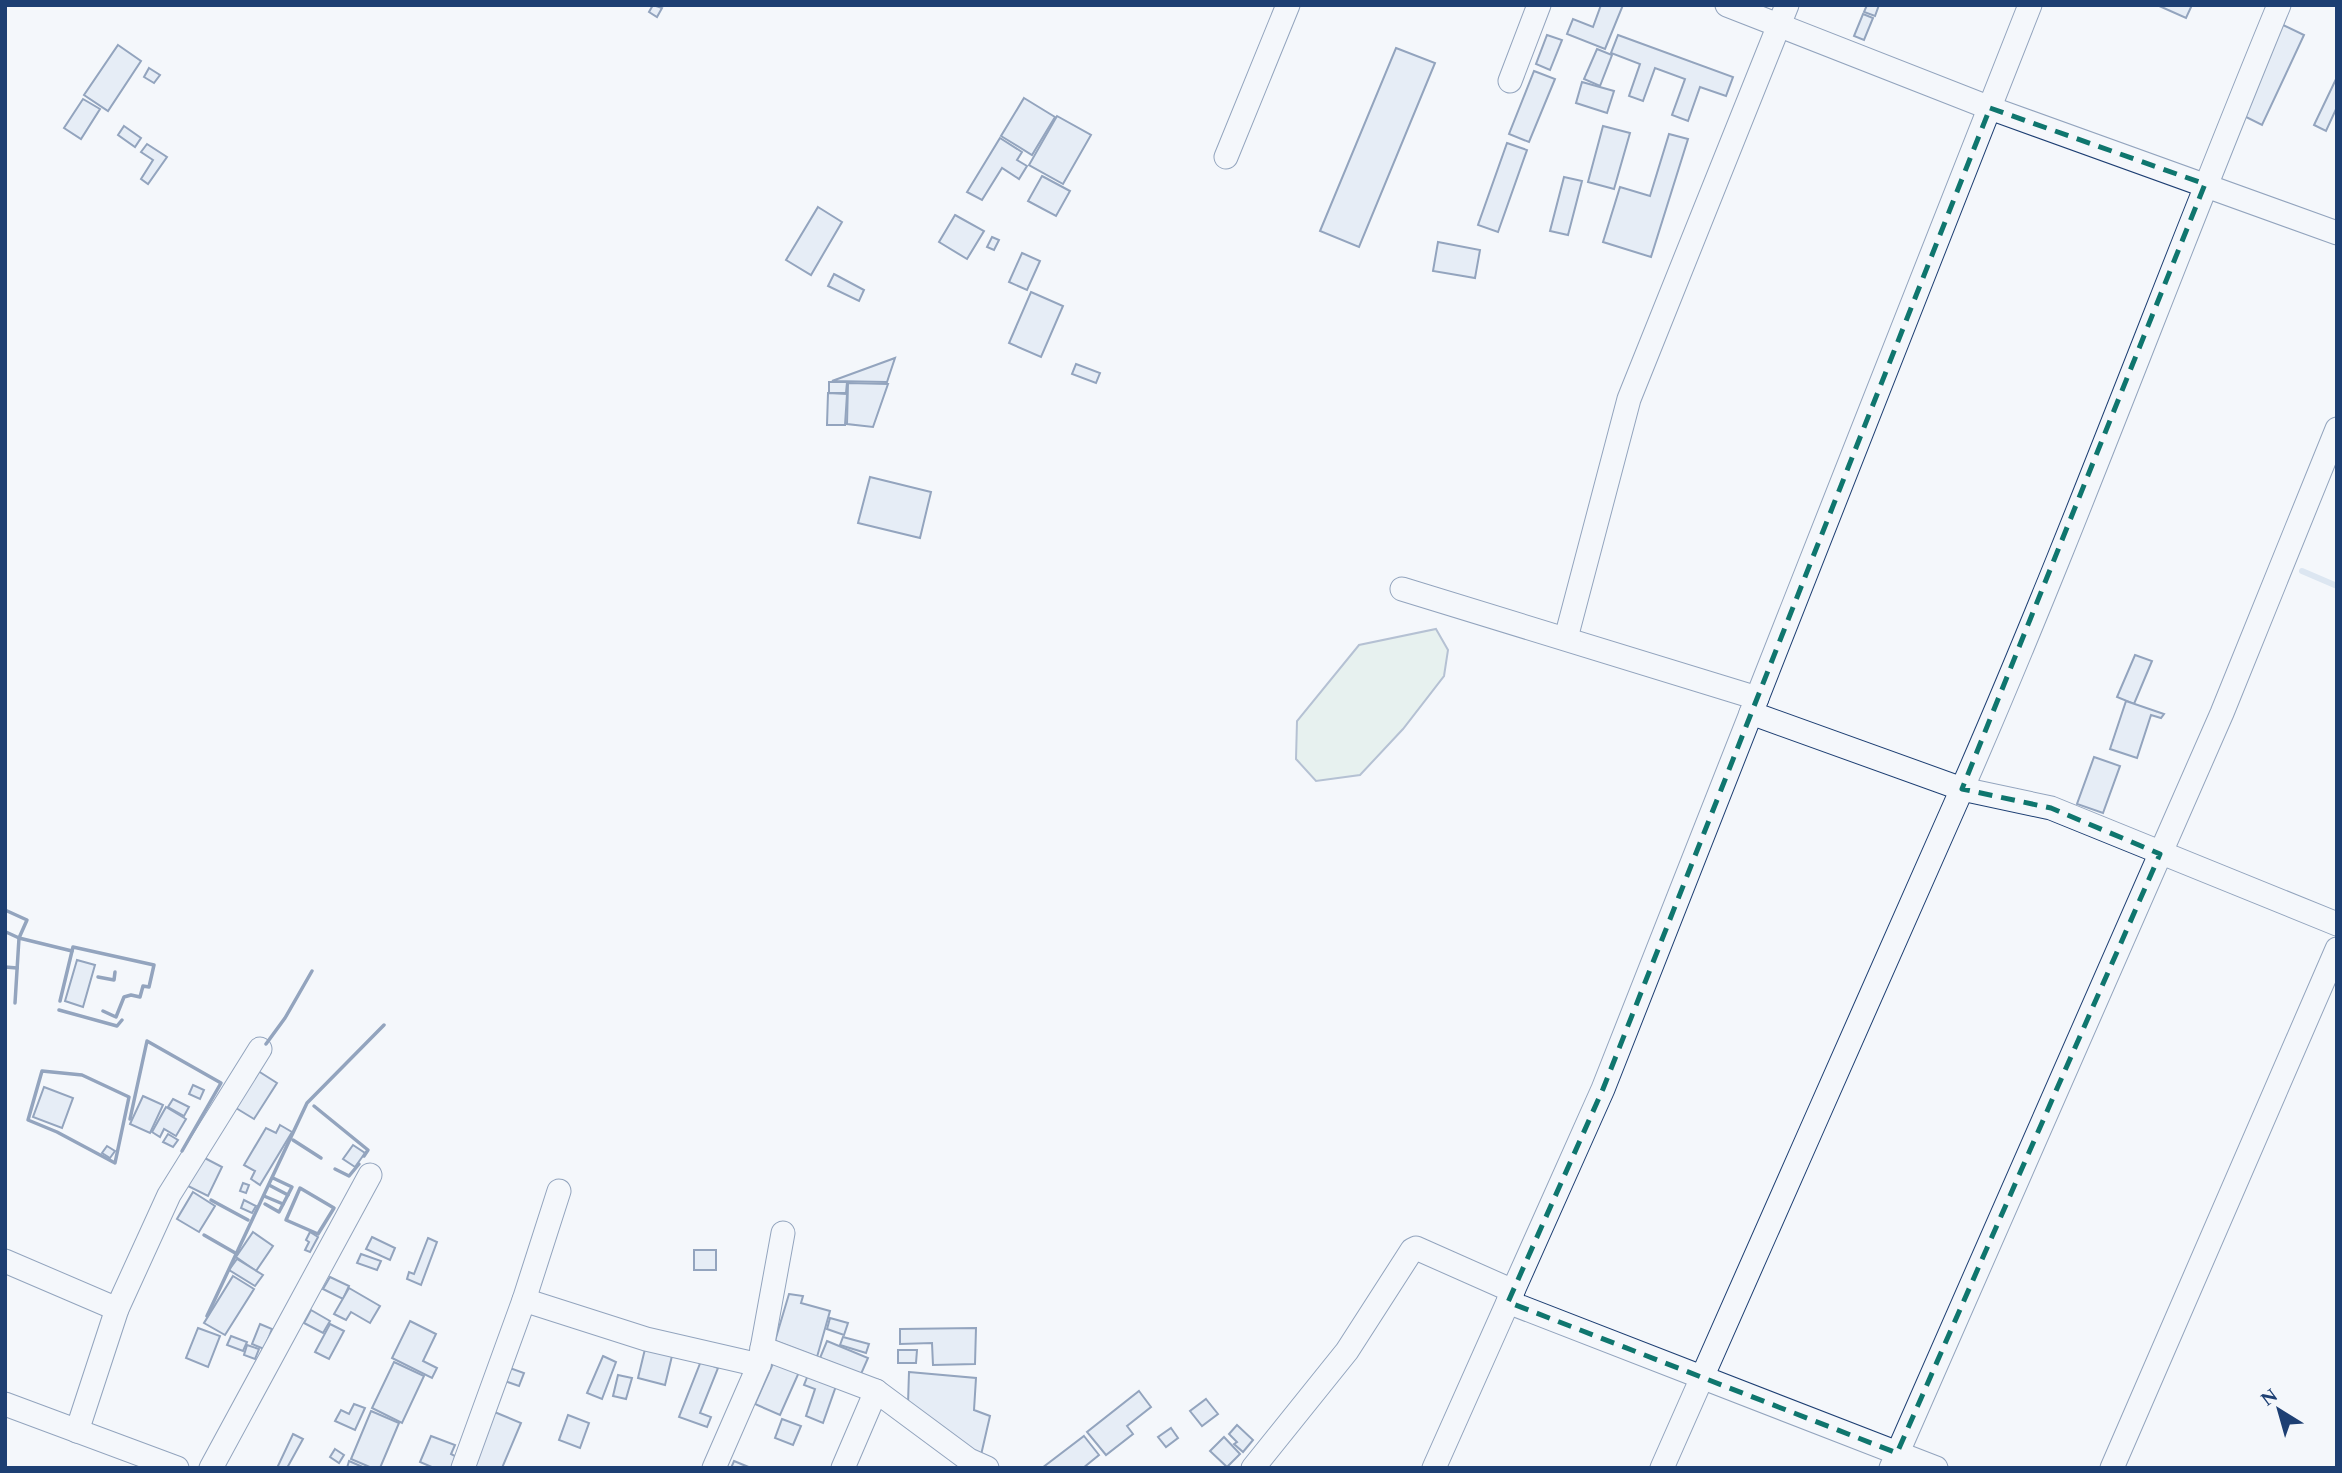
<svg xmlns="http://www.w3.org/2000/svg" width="2342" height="1473" font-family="Spectral,serif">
  <rect width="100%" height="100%" fill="#f4f7fb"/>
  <path fill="#d7e8df" stroke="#687fa3" stroke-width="2" d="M1436,629L1448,650L1444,676L1403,729L1360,775L1316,781L1296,759L1297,721L1359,645Z"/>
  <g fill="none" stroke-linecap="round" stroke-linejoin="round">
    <path stroke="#bed0e5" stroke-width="6" d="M2302,571L2337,586"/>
  </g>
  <g fill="#d5e0f0" stroke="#1d3f73" stroke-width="2">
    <path d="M653,5L662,8L657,17L649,12Z"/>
    <path d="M1601,5H1623L1605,49L1567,34L1573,19L1593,27Z"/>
    <path d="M1867,5H1879L1875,16L1864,12Z"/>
    <path d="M2157,5H2192L2186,18Z"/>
    <path d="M1863,14L1873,18L1864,40L1854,36Z"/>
    <path d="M2279,23L2304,35L2262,125L2238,113Z"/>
    <path d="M1547,35L1562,40L1550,70L1536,64Z"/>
    <path d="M1618,35L1733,77L1726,96L1700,87L1688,121L1672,115L1685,79L1655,68L1643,101L1629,96L1640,64L1611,53Z"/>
    <path d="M118,45L141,61L108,111L84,95Z"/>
    <path d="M1396,48L1435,63L1359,247L1320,231Z"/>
    <path d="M1597,49L1612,55L1600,86L1584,79Z"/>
    <path d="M149,68L160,75L154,83L144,77Z"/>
    <path d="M1534,71L1555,79L1529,142L1509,134Z"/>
    <path d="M2337,77V107L2326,131L2314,125Z"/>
    <path d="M1582,82L1614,91L1607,113L1576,103Z"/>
    <path d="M1024,98L1055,117L1032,155L1001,136Z"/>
    <path d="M83,99L100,109L81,139L64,128Z"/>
    <path d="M1057,116L1091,135L1063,184L1029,165Z"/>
    <path d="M124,126L141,138L135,147L118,135Z"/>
    <path d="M1603,126L1630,133L1614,189L1588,182Z"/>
    <path d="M1669,134L1688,139L1651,257L1603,242L1620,187L1650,196Z"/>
    <path d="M1000,138L1022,152L1017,160L1027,166L1019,179L1002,168L982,200L967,192Z"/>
    <path d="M1507,143L1527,150L1498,232L1478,225Z"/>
    <path d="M147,144L167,157L148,184L141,179L153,160L141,152Z"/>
    <path d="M1042,176L1070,191L1056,216L1028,201Z"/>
    <path d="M1564,177L1582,181L1568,235L1550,231Z"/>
    <path d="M818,207L842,222L811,275L786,260Z"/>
    <path d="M955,215L984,231L967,259L939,242Z"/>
    <path d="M992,237L999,240L994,250L987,247Z"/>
    <path d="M1438,242L1480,250L1475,278L1433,271Z"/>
    <path d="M1022,253L1040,261L1027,290L1009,282Z"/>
    <path d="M834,274L864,290L859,301L828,286Z"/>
    <path d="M1031,292L1063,306L1041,357L1009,343Z"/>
    <path d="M895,358L887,382L832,381Z"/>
    <path d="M1076,364L1100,373L1096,383L1072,374Z"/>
    <path d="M829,382H847L846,393H829Z"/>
    <path d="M848,383L888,384L873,427L847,424Z"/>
    <path d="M828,393L847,394L845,425H827Z"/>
    <path d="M870,477L931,492L920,538L858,523Z"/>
    <path d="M2135,655L2152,661L2134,704L2117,697Z"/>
    <path d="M2126,701L2164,714L2161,718L2151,715L2137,758L2110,749Z"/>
    <path d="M2094,757L2120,766L2103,813L2077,804Z"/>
    <path d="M77,960L95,965L83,1007L65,1001Z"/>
    <path d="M255,1069L277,1083L254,1119L231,1105Z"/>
    <path d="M193,1085L204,1090L200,1099L189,1094Z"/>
    <path d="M44,1087L73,1098L62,1128L33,1117Z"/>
    <path d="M143,1096L163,1105L150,1133L130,1124Z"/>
    <path d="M173,1099L189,1107L184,1116L168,1107Z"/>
    <path d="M166,1107L186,1119L176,1136L164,1129L160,1137L152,1132Z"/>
    <path d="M280,1125L292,1132L260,1185L251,1179L255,1171L244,1165L266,1128L276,1133Z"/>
    <path d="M168,1134L178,1140L173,1147L163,1142Z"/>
    <path d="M353,1145L365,1153L355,1167L343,1159Z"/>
    <path d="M107,1146L115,1151L110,1158L102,1153Z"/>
    <path d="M197,1154L222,1167L208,1196L182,1183Z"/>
    <path d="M243,1183L249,1185L246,1193L240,1191Z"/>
    <path d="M193,1192L215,1206L199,1232L177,1219Z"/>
    <path d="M244,1200L256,1206L252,1213L241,1208Z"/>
    <path d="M253,1232L273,1246L256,1271L236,1257Z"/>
    <path d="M310,1232L318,1237L310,1252L305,1250L309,1242L306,1240Z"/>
    <path d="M372,1237L395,1248L390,1260L366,1249Z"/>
    <path d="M428,1238L437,1242L421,1285L407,1279L409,1272L414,1274Z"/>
    <rect x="694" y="1250" width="22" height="20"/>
    <path d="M361,1254L381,1261L377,1270L357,1263Z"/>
    <path d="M237,1259L263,1275L255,1286L229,1270Z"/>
    <path d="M233,1276L254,1289L225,1335L204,1323Z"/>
    <path d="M330,1277L349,1286L343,1299L323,1289Z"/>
    <path d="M349,1288L380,1306L370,1323L351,1312L346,1320L334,1314Z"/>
    <path d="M789,1294L803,1296L801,1303L830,1311L817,1357L775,1341Z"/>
    <path d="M311,1310L330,1321L323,1333L304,1323Z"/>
    <path d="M830,1318L848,1323L844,1335L827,1329Z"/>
    <path d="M410,1321L436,1334L423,1361L437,1368L432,1378L392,1358Z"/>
    <path d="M260,1324L272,1329L264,1349L252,1344Z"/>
    <path d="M330,1324L344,1331L329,1359L315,1352Z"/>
    <path d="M198,1328L220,1336L208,1367L186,1358Z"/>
    <path d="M976,1328L975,1364L933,1365L932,1343L900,1344V1329Z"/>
    <path d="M231,1336L247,1342L243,1351L227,1345Z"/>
    <path d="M843,1337L869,1344L866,1353L840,1345Z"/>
    <path d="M827,1341L868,1358L861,1374L820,1358Z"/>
    <path d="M247,1345L259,1349L255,1359L244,1355Z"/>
    <path d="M645,1349L672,1356L665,1385L638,1378Z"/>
    <path d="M898,1350H917L916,1363H898Z"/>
    <path d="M603,1356L616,1362L602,1399L587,1393Z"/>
    <path d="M775,1359L800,1370L780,1415L755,1404Z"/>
    <path d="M701,1361L718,1368L700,1413L711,1417L707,1427L679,1417Z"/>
    <path d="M394,1362L424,1376L402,1423L372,1408Z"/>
    <path d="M507,1367L524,1373L519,1386L502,1380Z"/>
    <path d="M909,1372L976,1378L974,1410L990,1416L981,1455L908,1404Z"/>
    <path d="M618,1375L632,1378L626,1399L613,1396Z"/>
    <path d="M808,1375L836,1386L823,1423L806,1416L815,1389L804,1385Z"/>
    <path d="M1139,1391L1151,1407L1127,1426L1133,1434L1106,1455L1087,1432Z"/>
    <path d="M1206,1399L1218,1414L1202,1426L1190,1411Z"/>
    <path d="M354,1404L365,1408L355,1430L335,1421L341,1410L349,1414Z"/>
    <path d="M371,1411L399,1423L380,1468H372L351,1459Z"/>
    <path d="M492,1411L521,1423L502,1468H468Z"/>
    <path d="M568,1415L589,1423L580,1448L559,1440Z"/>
    <path d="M782,1419L801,1426L793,1445L775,1438Z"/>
    <path d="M1237,1425L1253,1440L1243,1452L1234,1444L1237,1442L1229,1434Z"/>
    <path d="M1171,1428L1178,1438L1166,1447L1158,1437Z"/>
    <path d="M293,1434L303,1439L287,1468H277Z"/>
    <path d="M431,1436L455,1445L451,1454L455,1456L454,1468H434L420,1462Z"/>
    <path d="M1084,1436L1099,1455L1083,1468H1042Z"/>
    <path d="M1224,1437L1240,1454L1227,1467L1210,1451Z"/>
    <path d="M335,1449L344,1455L339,1463L330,1457Z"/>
    <path d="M349,1461L365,1468H347Z"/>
    <path d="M734,1461L751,1468H731Z"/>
  </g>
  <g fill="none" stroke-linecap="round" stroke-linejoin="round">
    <g stroke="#1d3f73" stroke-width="25">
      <g id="minor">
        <path d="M1727,5L1990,108L2337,233"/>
        <path d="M1510,81L1539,5"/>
        <path d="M1226,157L1288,5"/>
        <path d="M1402,589L1757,698"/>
        <path d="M1566,638L1629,399L1787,5"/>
        <path d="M1751,713L1962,789L2051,808L2337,924"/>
        <path d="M5,1261L117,1309"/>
        <path d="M524,1300L646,1339L759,1365"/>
        <path d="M1508,1302L1936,1468"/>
        <path d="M762,1348L876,1391"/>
        <path d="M5,1404L177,1468"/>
        <path d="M77,1431L117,1309L169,1195L260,1049"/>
        <path d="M211,1468L370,1175"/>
        <path d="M463,1468L524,1300L559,1191"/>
        <path d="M714,1468L759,1365L783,1233"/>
        <path d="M843,1468L876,1391L969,1460L987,1468"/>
        <path d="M1253,1468L1347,1351L1412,1250L1416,1248L1513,1291"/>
        <path d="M1434,1468L1603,1089L2030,5"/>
        <path d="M1662,1468C1761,1241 1863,1016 1962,789C2075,531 2171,266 2279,5"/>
        <path d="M1891,1468L2222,713L2337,429"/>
        <path d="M2112,1468L2337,949"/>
      </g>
    </g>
    <use href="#minor" stroke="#f4f7fb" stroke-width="23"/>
    <g stroke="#1d3f73" stroke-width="3.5">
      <path d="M5,910L27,920L19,938L6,932"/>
      <path d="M5,967L17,968"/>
      <path d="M5,971V993"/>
      <path d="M98,977L114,980L115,972"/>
      <path d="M60,1001L73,947L154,965L149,987L143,986L140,997L131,995L124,997L116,1017L103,1011"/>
      <path d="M15,1003L19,938L72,951"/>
      <path d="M59,1010L117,1026L122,1020"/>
      <path d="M266,1044L285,1018L312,971"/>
      <path d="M42,1071L82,1075L129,1097L115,1163L57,1132L28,1120Z"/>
      <path d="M314,1106L368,1150L364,1156"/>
      <path d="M130,1119L147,1041L221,1083L182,1151"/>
      <path d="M293,1140L321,1158"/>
      <path d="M335,1169L349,1176L359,1164"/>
      <path d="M269,1185L288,1195"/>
      <path d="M300,1188L334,1208L318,1234L286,1220Z"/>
      <path d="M264,1196L283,1204"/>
      <path d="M211,1200L248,1220"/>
      <path d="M265,1204L279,1212L292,1187L273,1178"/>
      <path d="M204,1235L237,1254"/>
      <path d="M207,1316L307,1103L384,1025"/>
    </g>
  </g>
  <path d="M0 0H2342V1473H0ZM1990,108L2205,184L1962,789L2051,808L2160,854L1897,1453L1508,1302L1603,1089Z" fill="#f4f7fb" fill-opacity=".55" fill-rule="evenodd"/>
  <path fill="none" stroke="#0f766e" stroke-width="5" stroke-dasharray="14 9" stroke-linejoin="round" d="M1990,108L2205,184L1962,789L2051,808L2160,854L1897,1453L1508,1302L1603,1089Z"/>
  <rect width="2342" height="1473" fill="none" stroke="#1d3f73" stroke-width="14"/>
  <g transform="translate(2279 1410) rotate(323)" stroke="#f4f7fb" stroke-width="5" paint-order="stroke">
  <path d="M0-5L12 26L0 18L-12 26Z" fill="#1d3f73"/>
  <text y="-10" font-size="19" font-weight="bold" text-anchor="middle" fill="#1d3f73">N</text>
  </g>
</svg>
